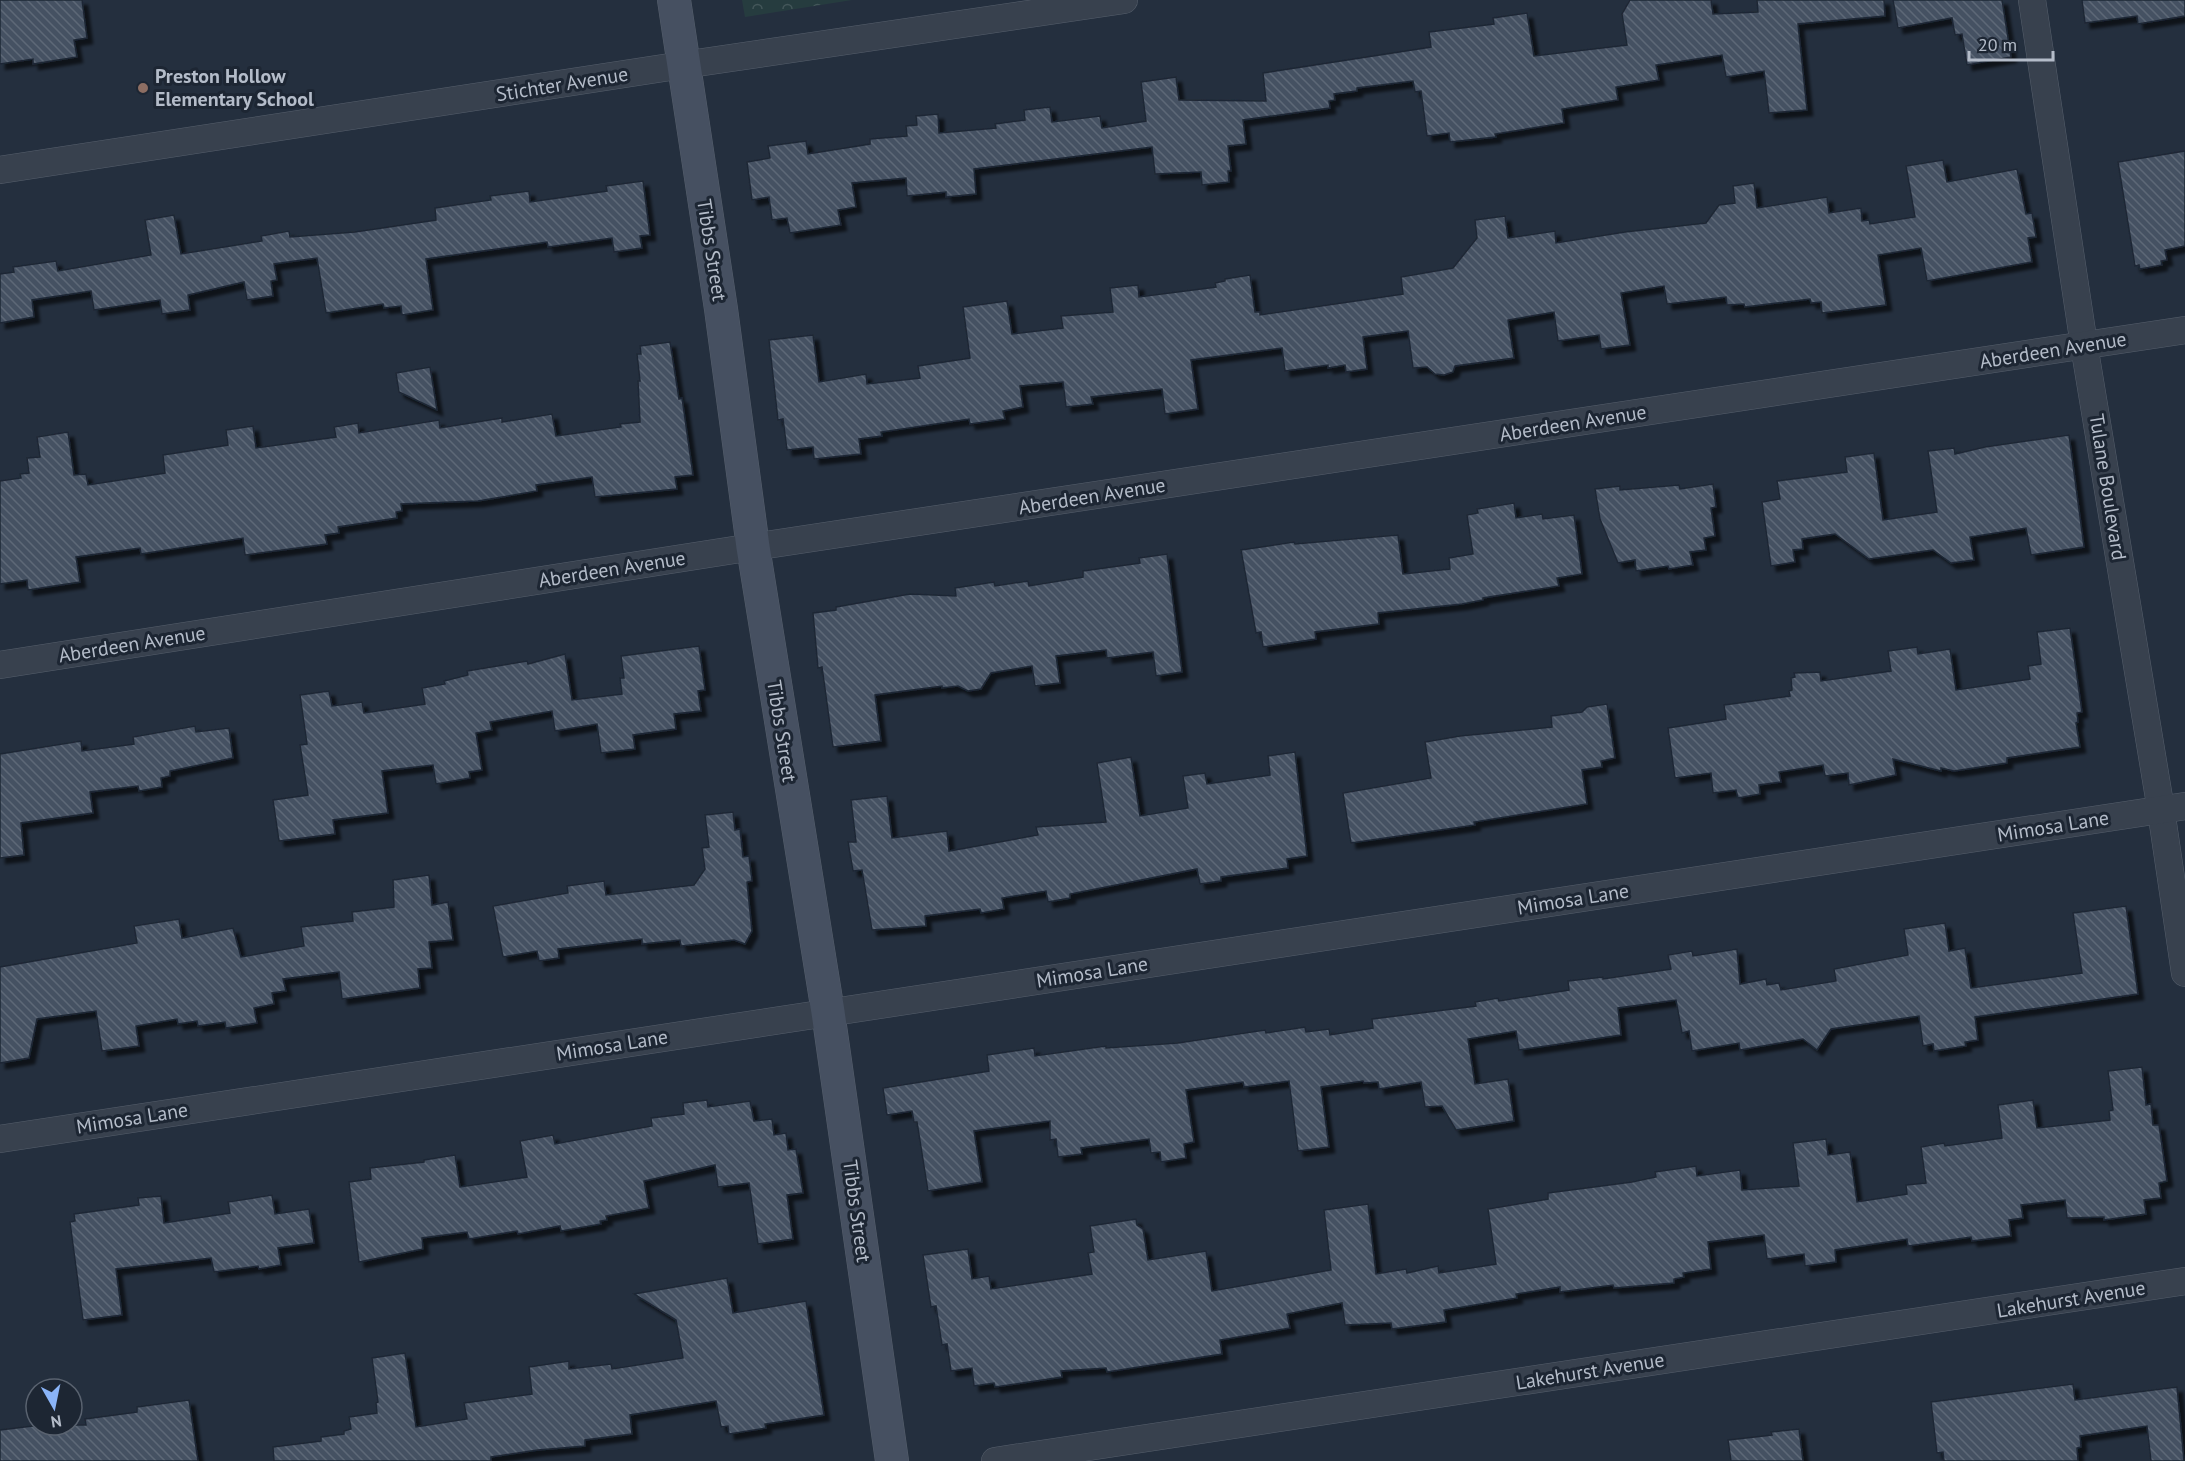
<svg xmlns="http://www.w3.org/2000/svg" width="2185" height="1461" font-family="'PT Sans',sans-serif">
  <defs>
    <pattern id="park-crowns" width="20" height="18" patternUnits="userSpaceOnUse" patternTransform="scale(1.5)"><rect width="20" height="18" fill="#263c3f"/><path d="M2 6a3 3 0 1 1 6 0M12 15a3 3 0 1 1 6 0" fill="none" stroke="#435659"/></pattern>
    <pattern id="building-back-hatch" width="6" height="6" patternUnits="userSpaceOnUse" patternTransform="scale(1.5)"><rect width="6" height="6" fill="#455162"/><path d="M-1 5l2 2M0 0l6 6M5-1l2 2" fill="none" stroke="#5d6877"/></pattern>
    <filter id="shadow"><feDropShadow dx="5.5" dy="5.5" stdDeviation="1.5" flood-color="#0009"/></filter>
  </defs>
  <rect width="100%" height="100%" fill="#242f3e"/>
  <path fill="url(#park-crowns)" d="M742,0H852L745,17Z"/>
  <g fill="url(#building-back-hatch)" stroke="#1f2835" stroke-width="1.5" filter="url(#shadow)">
    <path d="M0,0H82L87,38L74,40L77,57L33,64V59L0,64Z"/>
    <path d="M1630,0H1711L1713,14L1758,12L1757,0H1884L1885,16L1798,24L1807,110L1769,113L1764,71L1726,77L1722,55L1656,65L1659,80L1616,87L1618,100L1562,109L1564,123L1495,134L1496,137L1450,142L1449,133L1427,136L1421,91L1415,92L1413,81L1357,88V91L1334,94L1335,100L1329,101L1330,108L1243,120L1246,144L1228,146L1231,171H1228L1229,182L1202,185L1201,172L1155,174L1152,147L974,169L976,194L946,197V192L907,196L906,178L852,183L856,207L838,210L841,225L790,233L787,218L772,220L769,197L752,200L747,162L770,158L768,146L806,141L808,154L870,144V139L907,136L906,126L917,125L916,116L938,114L939,133L996,128L995,124L1025,120L1024,110L1050,107L1052,122L1100,116L1102,128L1146,121L1141,82L1176,77L1179,100L1266,101L1263,73L1431,47L1429,32L1494,24L1493,18L1527,13L1534,56L1627,45L1622,14Z"/>
    <path d="M1893,0H2002L2011,57L1967,65L1962,34L1955,35L1952,18L1898,28Z"/>
    <path d="M2082,0H2185V16L2138,24L2137,16L2085,23Z"/>
    <path d="M2185,151V246L2165,250L2167,260L2161,261L2162,265L2140,269L2139,265L2135,266L2118,162Z"/>
    <path d="M1943,160L1947,182L2017,169L2026,214L2032,213L2036,237L2028,238L2032,262L1927,281L1921,248L1878,255L1886,305L1822,313L1821,302L1811,303L1810,299L1745,307L1744,304L1727,305L1726,297L1667,304L1664,286L1621,293L1630,345L1601,349L1599,335L1558,341L1554,312L1508,320L1514,358L1455,366L1453,372L1444,375L1435,374L1427,367L1413,368L1408,331L1363,337L1367,369L1346,372L1345,365L1328,368V365L1285,371L1282,348L1191,360L1198,409L1165,414L1162,389L1091,397L1093,404L1066,407L1063,382L1020,386L1023,407L1003,411L1005,419L970,424L969,419L881,432L882,436L859,439L861,454L814,459L813,447L787,450L783,419L778,420L769,340L813,335L819,382L866,374L867,384L920,378L918,366L970,358L963,307L1007,301L1012,334L1063,328L1061,316L1113,312L1110,288L1138,285L1139,297L1216,287L1215,283L1225,281V279L1250,275L1255,312H1260V315L1403,294L1401,277L1453,268L1477,238L1475,220L1505,216L1508,238L1555,231L1556,243L1625,232L1706,223L1719,205L1735,203L1733,186L1754,183L1757,208L1827,197L1829,213L1861,208L1862,221L1869,220L1870,224L1915,217L1906,166Z"/>
    <path d="M643,181L650,235L640,236L642,248L614,252L612,238L548,247L547,242L426,259L433,310L402,315L401,306L384,308L383,304L326,313L317,258L274,264L277,280L271,281L273,296L247,300L244,282L188,295L190,310L162,314L160,300L94,310L91,291L32,300L34,317L0,323V274L14,272L13,267L56,261L58,271L151,255L145,220L174,215L181,254L262,241L261,236L289,231L290,237L355,232L436,220L435,208L491,200L490,196L529,191L530,202L607,191L606,186Z"/>
    <path d="M670,342L679,399L682,398L693,475L675,477L677,489L595,497L592,477L536,485L537,491L478,501L401,504L402,511L396,512L397,518L338,527L339,533L325,535L327,544L245,555L243,538L141,554L140,548L76,557L80,582L28,590L27,580L0,584V481L21,478L20,474L29,473L27,458L40,457L37,437L68,432L74,475L86,474L88,485L165,473L163,455L228,445L226,430L253,426L256,448L336,437L334,427L358,423L359,433L439,420L440,428L502,418V422L552,414L556,436L621,427L620,424L640,422L638,381H640L637,354H641L640,346Z"/>
    <path d="M430,367L437,410L399,392L396,373Z"/>
    <path d="M2069,435L2084,547L2031,555L2026,528L1970,537L1974,560L1951,563L1933,550L1869,559L1835,534L1802,539L1803,549L1793,550L1795,562L1771,566L1762,502L1780,499L1777,481L1847,472L1845,457L1874,453L1883,520L1937,512L1928,451L1954,448L1955,454L1985,447Z"/>
    <path d="M1713,484L1716,507L1711,508L1715,536L1704,538L1706,550L1690,552L1693,565L1669,569L1668,566L1636,571L1635,560L1618,563L1600,519L1595,489L1620,486V490L1679,485L1680,489Z"/>
    <path d="M1514,503L1516,518L1542,514L1543,519L1574,515L1582,574L1557,578L1559,586L1483,598V600L1462,604L1378,613L1379,624L1315,632L1316,639L1263,647L1261,632L1256,633L1241,550L1294,542L1295,544L1398,535L1403,574L1450,569L1449,558L1473,554L1467,515L1478,513L1477,509Z"/>
    <path d="M1167,554L1182,672L1156,676L1153,652L1107,658L1106,650L1056,656L1060,683L1035,686L1032,666L991,673L981,689L968,691L958,686L942,688V686L875,695L881,741L833,747L822,667L818,668L813,613L836,610V607L910,594L956,596L955,588L994,582L995,586L1028,581L1029,586L1083,577V571L1140,563L1139,558Z"/>
    <path d="M2070,628L2082,712L2077,713L2078,722L2076,723L2080,747L2007,758V763L1954,771L1941,768V771L1893,759L1896,775L1849,785L1848,773L1825,776L1823,765L1779,772L1781,782L1759,785L1760,794L1738,798L1736,790L1713,793L1711,773L1675,778L1668,728L1726,719L1724,705L1790,696L1789,691L1792,690L1791,678L1795,677L1794,673L1820,672L1821,681L1891,671L1888,651L1917,647L1918,654L1950,649L1956,690L2030,679L2028,666L2041,664L2037,632Z"/>
    <path d="M699,646L705,690L698,691L701,711L674,714L676,729L633,735L635,749L601,753L597,724L555,731L552,711L490,722L492,730L476,733L482,770L469,772L470,778L436,784L433,765L382,771L388,813L333,820L335,834L279,841L273,800L308,795L300,745L307,744L300,695L329,691L332,706L362,702L364,713L425,704L422,688L445,684L444,681L468,675L467,671L527,661L528,664L565,654L572,700L622,694L620,678H624L621,656Z"/>
    <path d="M1607,704L1615,758L1601,761L1602,767L1582,770L1587,804L1474,822L1475,825L1351,843L1343,793L1431,778L1425,742L1460,736L1552,727L1551,716L1582,712L1587,707Z"/>
    <path d="M195,726L196,732L229,728L233,758L170,771V776L161,778L162,787L139,791L138,786L90,792L93,813L21,823L24,855L0,858V754L81,741L82,751L134,744L133,737Z"/>
    <path d="M1295,752L1307,856L1287,859L1288,868L1221,877V881L1200,884L1197,869L1070,894V898L1048,902L1046,891L1002,898L1004,909L981,913L980,909L925,916L926,926L872,930L862,870L853,871L848,842H856L851,800L887,796L892,838L947,831L949,851L1038,835L1036,827L1106,822L1097,763L1131,757L1140,816L1188,808L1183,776L1205,773L1207,784L1270,775L1268,756Z"/>
    <path d="M733,812L735,830L740,829L743,857L749,856L752,881L747,882L752,931L745,944L734,940L681,946L680,940L642,944V939L558,949L559,958L539,961L537,951L503,957L493,906L568,893L567,886L604,881L606,895L694,885L705,869L702,848L709,847L705,815Z"/>
    <path d="M429,875L432,905L448,902L453,940L429,942L432,968L418,969L420,988L342,999L339,972L283,979L286,991L272,993L274,1004L254,1008L257,1023L226,1028L225,1022L198,1026L197,1021L178,1024L177,1019L136,1026L139,1046L102,1051L96,1011L37,1019L29,1058L0,1063V967L137,943L134,926L179,919L182,938L233,928L241,957L304,946L301,927L353,921L352,912L394,907L393,880Z"/>
    <path d="M2126,906L2138,994L1975,1017L1978,1040L1965,1042L1966,1046L1934,1051L1933,1044L1923,1046L1919,1016L1831,1029L1817,1050L1803,1039L1740,1050L1739,1043L1692,1051L1689,1031L1682,1033L1676,1000L1618,1008L1621,1035L1519,1050L1516,1031L1468,1039L1475,1084L1508,1079L1514,1121L1456,1130L1442,1106L1425,1107L1421,1082L1379,1089L1378,1082L1364,1083L1363,1081L1321,1087L1329,1147L1298,1151L1289,1081L1244,1087L1243,1082L1186,1090L1194,1142L1184,1144L1186,1158L1161,1162L1160,1152L1151,1153L1149,1139L1081,1148L1082,1154L1058,1157L1056,1139L1050,1140V1121L974,1131L982,1182L928,1191L917,1122H914L912,1111L887,1115L883,1088L989,1071L987,1055L1034,1048L1035,1056L1106,1046V1048L1178,1043L1265,1030L1266,1033L1305,1027L1306,1032L1329,1029L1330,1035L1373,1028L1372,1019L1476,1006L1475,1002L1498,998L1499,1001L1569,990L1568,981L1603,977V979L1671,969L1668,955L1692,951L1693,956L1737,949L1740,984L1766,979L1767,985L1779,983L1781,990L1836,981L1834,969L1908,955L1904,929L1945,923L1949,951L1965,948L1971,988L2082,973L2073,913Z"/>
    <path d="M2142,1067L2146,1105L2151,1104L2153,1125H2159L2167,1181L2159,1183L2161,1198L2144,1200L2146,1214L2104,1220V1217L2067,1218L2065,1200L2021,1205L2023,1218L2009,1220L2011,1236L1972,1241L1971,1237L1908,1246L1907,1239L1835,1250L1836,1262L1805,1266L1804,1254L1767,1259L1764,1235L1708,1242L1711,1269L1683,1273L1684,1277L1674,1279V1283L1614,1288L1613,1285L1560,1292V1287L1516,1294L1517,1298L1444,1310L1446,1322L1392,1329L1391,1323L1345,1325L1342,1303L1287,1314L1290,1328L1220,1340L1222,1354L1107,1372L1106,1368L1061,1371L1062,1377L995,1387L994,1383L974,1386L972,1368L951,1371L947,1344L942,1345L936,1306L931,1307L923,1255L968,1249L972,1279L989,1276L991,1289L1092,1274L1088,1253L1094,1252L1090,1226L1136,1219L1137,1225L1143,1229L1148,1260L1206,1251L1212,1291L1331,1270L1324,1210L1368,1204L1376,1274L1406,1269L1407,1273L1438,1266L1439,1273L1496,1264L1488,1209L1548,1199V1193L1632,1182L1656,1177L1655,1172L1696,1166L1697,1176L1740,1170L1742,1190L1799,1186L1793,1143L1826,1139L1828,1155L1850,1152L1857,1202L1907,1194L1906,1185L1926,1183L1921,1147L1944,1143L1945,1146L2002,1138L1998,1105L2033,1100L2037,1128L2110,1120L2109,1111L2113,1110L2108,1071Z"/>
    <path d="M707,1100L708,1107L750,1101L754,1121L772,1119L774,1135L786,1133L788,1150L796,1149L803,1193L787,1195L793,1239L758,1244L749,1183L718,1187L715,1165L644,1181L649,1208L606,1216L607,1220L600,1221L601,1224L561,1231L560,1226L518,1234L517,1231L469,1239L467,1232L422,1238L423,1249L359,1262L349,1182L371,1179L370,1168L424,1162V1160L455,1155L460,1187L527,1177L520,1141L553,1135L555,1144L652,1126L651,1118L684,1114L683,1103Z"/>
    <path d="M272,1195L275,1214L309,1209L314,1243L278,1248L281,1265L259,1269L258,1266L214,1272L211,1258L116,1269L122,1315L83,1320L70,1222L75,1221L74,1214L139,1205L138,1198L161,1196L164,1223L230,1213L228,1202Z"/>
    <path d="M727,1278L733,1313L806,1301L824,1415L765,1424L766,1428L729,1434L728,1426L721,1427L716,1401L630,1415L632,1434L585,1440V1446L538,1450L491,1457V1461H274L273,1447L321,1441V1437L344,1434V1431L351,1429L349,1417L377,1413L376,1403L378,1402L372,1358L405,1353L416,1427L467,1419L464,1403L532,1394L529,1367L569,1361V1369L611,1364L612,1369L683,1358L676,1320L634,1294Z"/>
    <path d="M2073,1384L2075,1400L2177,1387L2184,1461H2151L2147,1426L2080,1436L2081,1447L2077,1448L2078,1461H1944L1943,1452L1937,1453L1931,1402Z"/>
    <path d="M189,1400L198,1461H0V1430L41,1425H86L85,1419L137,1412V1407Z"/>
    <path d="M1799,1429L1803,1461H1731L1728,1440L1772,1435L1771,1432Z"/>
  </g>
  <g fill="none" stroke-linecap="round" stroke-linejoin="round">
    <g stroke="#565f6c" stroke-width="28">
      <g id="street">
        <path d="M2032,0L2084,345L2161,810L2185,973"/>
        <path d="M0,170L683,65L1124,0"/>
        <path d="M0,665L753,547L2185,330"/>
        <path d="M0,1139L2185,806"/>
        <path d="M995,1461L2185,1281"/>
      </g>
    </g>
    <g stroke="#565f6c" stroke-width="34">
      <path id="secondary" d="M674,0L721,309L753,547L828,1012L892,1461"/>
    </g>
    <use href="#street" stroke="#38414e" stroke-width="27"/>
    <use href="#secondary" stroke="#465061" stroke-width="33"/>
  </g>
  <circle fill="#8d6e63" stroke="#1d2633" stroke-width="2" cx="143" cy="88" r="6"/>
  <g text-anchor="middle" stroke-width="6" stroke-linejoin="round" paint-order="stroke">
    <g font-size="20" font-weight="bold" fill="#b4bcc9" stroke="#1d2633" text-anchor="start">
      <text x="155" y="83">Preston Hollow<tspan x="155" dy="23">Elementary School</tspan></text>
    </g>
    <g font-size="20" fill="#b4bcc9" stroke="#1d2633">
      <text transform="translate(562 84) rotate(-9)" y="7">Stichter Avenue</text>
      <text transform="translate(712 250) rotate(81)" y="7">Tibbs Street</text>
      <text transform="translate(2053 350) rotate(-9)" y="7">Aberdeen Avenue</text>
      <text transform="translate(1573 423) rotate(-9)" y="7">Aberdeen Avenue</text>
      <text transform="translate(2108 487) rotate(81)" y="7">Tulane Boulevard</text>
      <text transform="translate(1092 496) rotate(-9)" y="7">Aberdeen Avenue</text>
      <text transform="translate(612 569) rotate(-9)" y="7">Aberdeen Avenue</text>
      <text transform="translate(132 644) rotate(-9)" y="7">Aberdeen Avenue</text>
      <text transform="translate(782 731) rotate(81)" y="7">Tibbs Street</text>
      <text transform="translate(2053 826) rotate(-9)" y="7">Mimosa Lane</text>
      <text transform="translate(1573 899) rotate(-9)" y="7">Mimosa Lane</text>
      <text transform="translate(1092 972) rotate(-9)" y="7">Mimosa Lane</text>
      <text transform="translate(612 1045) rotate(-9)" y="7">Mimosa Lane</text>
      <text transform="translate(132 1118) rotate(-9)" y="7">Mimosa Lane</text>
      <text transform="translate(857 1211) rotate(82)" y="7">Tibbs Street</text>
      <text transform="translate(2071 1299) rotate(-9)" y="7">Lakehurst Avenue</text>
      <text transform="translate(1590 1371) rotate(-9)" y="7">Lakehurst Avenue</text>
    </g>
  </g>
  <g transform="translate(54 1407) rotate(171)"><circle r="28" fill="#1d2633" stroke="#59626f" stroke-width="1.5"/>
  <path d="M0-4.5L10 22L0 15L-10 22Z" fill="#8ab4f8"/>
  <text y="-9" font-size="16" font-weight="bold" text-anchor="middle" fill="#b4bcc9">N</text>
  </g>
  <path d="M1969 51v9h84v-9" fill="none" stroke="#b4bcc9" stroke-width="3"/>
  <text x="1978" y="51" font-size="18" fill="#b4bcc9" stroke="#1d2633" stroke-width="4.5" paint-order="stroke">20 m</text>
</svg>
